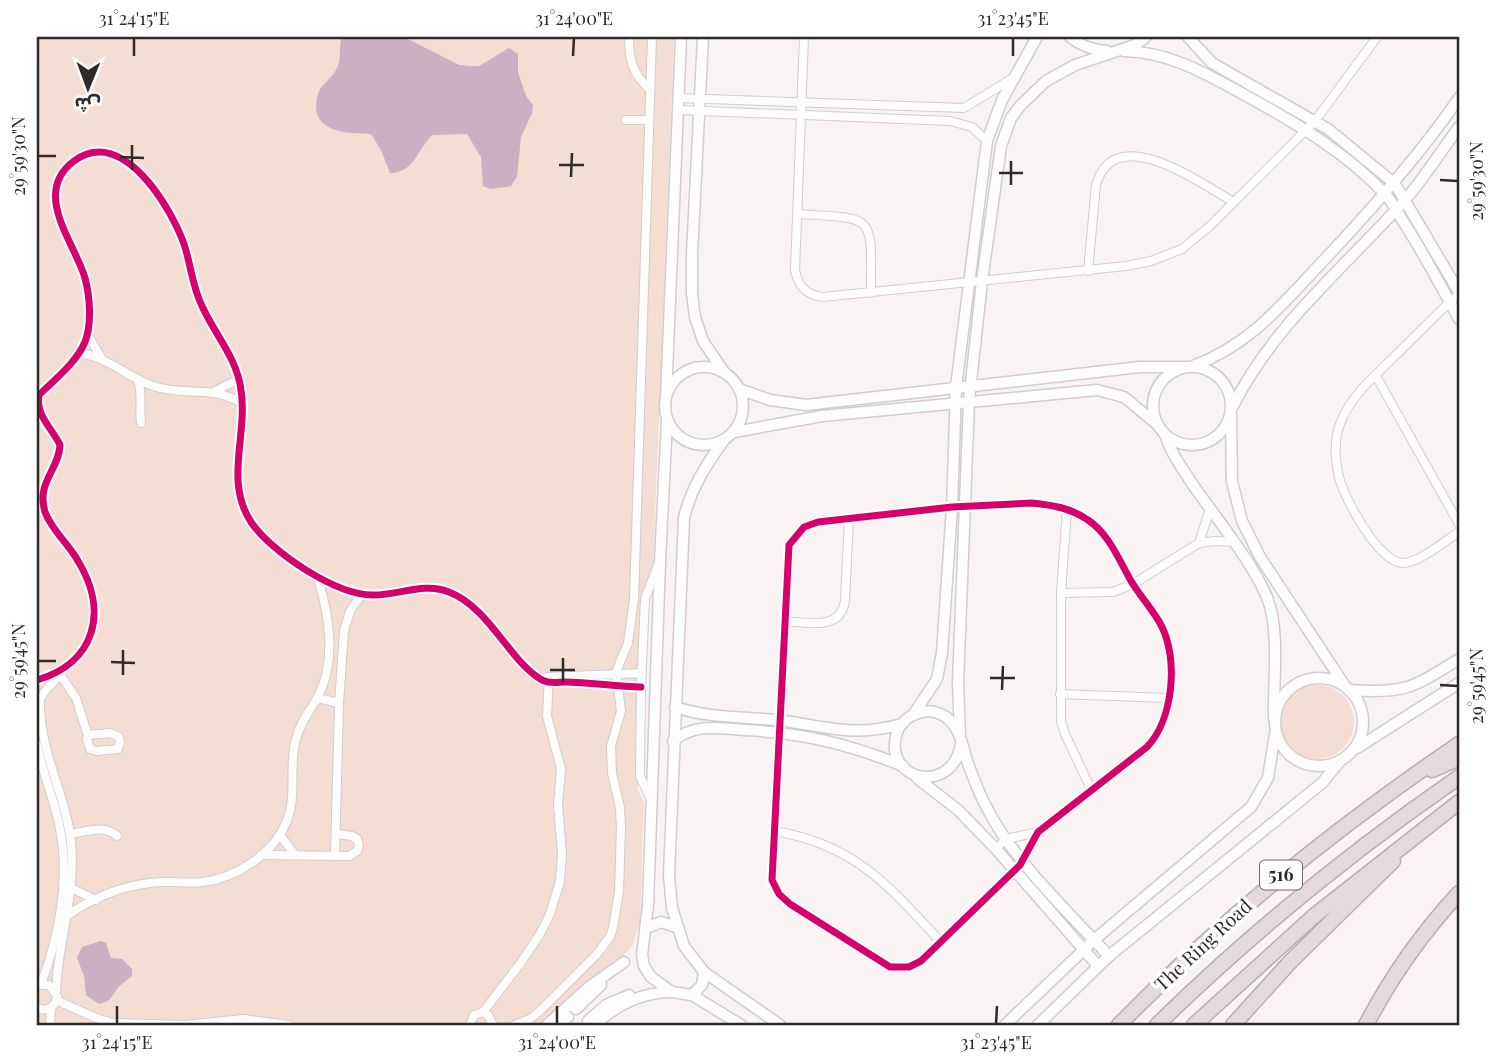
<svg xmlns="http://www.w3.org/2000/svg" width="1496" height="1062" font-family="'Playfair Display','Noto Sans Arabic',serif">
  <rect width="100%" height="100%" fill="#f9f3f4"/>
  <g fill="#f4ddd2">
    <path d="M37,37H674L653,568L646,584L638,789L644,803L640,921L632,947L574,1003L540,1025H37Z"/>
    <circle cx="1317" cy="722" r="37"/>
  </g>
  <g fill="#cab0c2">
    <path d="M342,37H404L459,65L470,66H479L509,48L518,54V72L526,96L533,105L532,113L521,137L517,177L511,186L490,189L483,186L481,157L467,134L432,135C418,149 414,173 390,173L381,150L371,134C346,133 307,133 318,94C320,85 333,78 337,68C342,58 338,47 342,37Z"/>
    <path d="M101,941L106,943L111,958L122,959L132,969V976C127,980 121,984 117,989C111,997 111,1002 99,1004L86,995L84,976L77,958L82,947Z"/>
  </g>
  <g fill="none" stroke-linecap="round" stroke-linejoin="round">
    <g stroke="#d1cccd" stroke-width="10">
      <g id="street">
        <path d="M629,37C629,58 632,75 650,89"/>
        <path d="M804,37L795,270C798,286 806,295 823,297L1126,266L1151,261L1182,249L1211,225L1315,121L1377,37"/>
        <path d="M680,98L964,108L1013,78"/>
        <path d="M679,110L950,121L972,127L987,141"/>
        <path d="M626,120H649"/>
        <path d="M798,214C877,219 871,213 871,293"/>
        <path d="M1088,271L1096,185C1115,120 1199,183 1234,202"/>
        <path d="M1459,294C1440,310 1423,329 1405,346C1383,369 1351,393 1340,424C1334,440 1335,460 1339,477C1344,498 1379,563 1403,563C1419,563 1446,540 1459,532"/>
        <path d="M87,334L101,357"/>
        <path d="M78,353C110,357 124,376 153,386C186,397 211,384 243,404"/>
        <path d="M1376,376L1459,524"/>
        <path d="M138,380C143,394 139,408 141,423"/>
        <path d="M213,392L239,379"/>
        <path d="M1032,503C1052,505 1071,508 1088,520C1109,534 1119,560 1131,581C1140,596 1153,610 1161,625C1179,659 1173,720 1147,747L1038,832L1020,865L921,961L909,967H890L790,904L779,894L772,880L789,545L804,527L818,522L952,507Z"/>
        <path d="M1067,509L1061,593V721L1065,734L1091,789"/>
        <path d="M1199,543L1210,509"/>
        <path d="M1061,593L1113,592L1133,584L1199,543L1215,541L1233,542"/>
        <path d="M785,621C807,623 842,631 845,600L849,519"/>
        <path d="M59,673L76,698L88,736"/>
        <path d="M547,677L642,673"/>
        <path d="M37,680C95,663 109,612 78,561C69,544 52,531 45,512C36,482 59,470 60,445C52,428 35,415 39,395C55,379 76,363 85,342C92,324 90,297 85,278C75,243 31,193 74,161C123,125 171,208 184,244C191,265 192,286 202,306C215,335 237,358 241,390C248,435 224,481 251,522C271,552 337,596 374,595C399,595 425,582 449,592C490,608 509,661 542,680C549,684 558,682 565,682C591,682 616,687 641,687"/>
        <path d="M1060,694L1168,698"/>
        <path d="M317,698L339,703"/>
        <path d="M40,701C39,751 66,795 71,842C76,894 58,941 56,991"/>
        <path d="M37,703C42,699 42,694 46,690C51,684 56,681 59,673"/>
        <path d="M110,733L119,737L120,742L118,749L96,751L90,749L87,739L89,735Z"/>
        <path d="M37,745C43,774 55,801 60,829C70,880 59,937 41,984"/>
        <path d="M651,800L640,776L641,687L645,599L658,565"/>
        <path d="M774,831C854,844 888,885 940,941"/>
        <path d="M70,834C85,832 104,824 117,836"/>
        <path d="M280,835L295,855"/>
        <path d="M996,849L1006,839L1038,832"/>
        <path d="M261,855L349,856L357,851L359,845L357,839L352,836L336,834"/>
        <path d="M335,855L339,703L344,631L350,611L362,594"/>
        <path d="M71,888L96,900"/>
        <path d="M67,916C89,899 122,886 150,883C168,880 186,884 203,882C236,878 273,854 286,823C298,796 288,766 296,739C300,722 310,711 318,697C337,659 329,616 318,578"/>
        <path d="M37,985H49L57,996C56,1007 47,1012 37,1008"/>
        <path d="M56,1000L96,1018L113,1023L186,1025L243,1019L289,1025"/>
        <path d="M483,1012L488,1015L493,1025"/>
        <path d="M50,1025L51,1008"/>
        <path d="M470,1025L474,1015L483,1012L520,964L540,934L550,914L560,881L562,854L558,804L561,769L547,716L549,677"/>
        <path d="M515,1025L530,1019L542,1009L596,955L610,937L613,928L619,891L621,827L620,808L612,773L611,746L621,711L616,672L628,643L634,599L652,37"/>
      </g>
    </g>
    <g stroke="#d1cccd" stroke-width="13">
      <g id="secondary">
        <path d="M703,37L692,254V293L695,317L703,341L724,372"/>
        <path d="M1070,37C1081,46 1092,50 1107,51"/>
        <path d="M1188,37L1212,63L1328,129L1395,184L1459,292"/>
        <path d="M1124,51C1169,52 1205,73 1243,94C1294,122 1346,152 1386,195C1394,204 1399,216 1406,226C1425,256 1442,288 1459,319"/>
        <path d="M1193,366C1252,344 1283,303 1325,259C1373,208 1419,156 1459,98"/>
        <circle cx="1192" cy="406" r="39"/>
        <circle cx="704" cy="406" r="39"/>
        <path d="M739,389L770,400L806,405L1140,367H1186"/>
        <path d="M666,397L681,37"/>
        <path d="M1232,408C1272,326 1345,267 1405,200C1425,177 1441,151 1459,127"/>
        <path d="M1231,415L1232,481L1242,521L1260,557L1345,686"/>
        <path d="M667,420L660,562L648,905L642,955L644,966L651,977L672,992L692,995L741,1025"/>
        <path d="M734,432L822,416L1097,390L1124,397L1158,425"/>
        <path d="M1165,434C1170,452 1181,466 1191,482C1214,516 1254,563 1268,600C1280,633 1273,683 1274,718"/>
        <path d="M724,440C706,465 691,488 684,518L669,875L672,908L684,946L704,972L780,1025"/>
        <circle cx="1319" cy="722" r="44"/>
        <path d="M1350,690C1406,694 1412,688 1459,659"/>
        <path d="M675,707C708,718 743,717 777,720C826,726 852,738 902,724"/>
        <path d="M913,715L937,679L942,653L952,507L956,387L987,141L1002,100L1037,37"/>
        <path d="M960,736L958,683L969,401L982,281L1001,146L1011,118L1020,106L1046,81L1075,65L1135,45L1146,37"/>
        <path d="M673,741C694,723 720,728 745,730C803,733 849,744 903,766"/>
        <path d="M961,744C953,793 891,783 895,742C897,717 925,703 946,717C962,728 963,753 970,769C975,782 980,796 987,808C1012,859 1070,914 1109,956"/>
        <path d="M1357,748L1459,683"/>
        <path d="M917,778L958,810L996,849L1098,966"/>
        <path d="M646,928L661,922L676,927"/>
        <path d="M692,995L702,985L704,972"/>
        <path d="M576,1009L601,985"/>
        <path d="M588,1021L606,1005L629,995"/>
        <path d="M547,1025L589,987L624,962"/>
        <path d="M559,1025L568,1017"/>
        <path d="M595,1025C616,1005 641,993 670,992"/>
        <path d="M1005,1025L1094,940L1251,807L1268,778L1275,734"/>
        <path d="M1038,1025L1109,956L1322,783L1340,761"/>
      </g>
    </g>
    <g stroke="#b8adb0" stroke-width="17">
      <g id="highway">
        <path d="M1432,770L1459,758"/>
        <path d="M1119,1025C1222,919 1337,827 1459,744"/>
        <path d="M1157,1025C1251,933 1352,851 1459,777"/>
        <path d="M1194,1025L1314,916L1459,802"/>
        <path d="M1233,1025L1291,961L1393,861"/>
        <path d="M1366,1025C1391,977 1422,933 1459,893"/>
      </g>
    </g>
    <use href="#street" stroke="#fefdfd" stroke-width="8"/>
    <use href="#secondary" stroke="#fefdfd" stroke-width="10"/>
    <use href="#highway" stroke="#e4dade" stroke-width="14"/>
    <g stroke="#fff" stroke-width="11">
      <g id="cycleway">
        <path d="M1032,503C1052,505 1071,508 1088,520C1109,534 1119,560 1131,581C1140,596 1153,610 1161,625C1179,659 1173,720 1147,747L1038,832L1020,865L921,961L909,967H890L790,904L779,894L772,880L789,545L804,527L818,522L952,507Z"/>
        <path d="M37,680C95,663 109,612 78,561C69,544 52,531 45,512C36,482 59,470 60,445C52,428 35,415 39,395C55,379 76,363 85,342C92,324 90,297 85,278C75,243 31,193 74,161C123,125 171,208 184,244C191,265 192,286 202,306C215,335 237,358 241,390C248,435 224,481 251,522C271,552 337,596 374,595C399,595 425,582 449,592C490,608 509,661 542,680C549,684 558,682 565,682C591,682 616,687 641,687"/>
      </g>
    </g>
    <use href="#cycleway" stroke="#d6006c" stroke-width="7"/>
  </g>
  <path fill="none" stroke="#2d2a2a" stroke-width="2.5" d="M134,56V38M573,56L574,38M1013,56V38M38,156H56M120,157L144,158M559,165H584M132,170V145M999,173H1023M571,177L572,153M1440,180L1458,181M1011,185V161M38,661H56M111,662L135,663M550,670H575M123,675V650M990,678H1015M563,682V658M1440,685L1458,686M1002,690L1003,666M117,1024V1006M557,1024V1006M996,1024L997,1006"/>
  <g text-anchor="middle" stroke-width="7" stroke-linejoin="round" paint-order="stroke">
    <rect fill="#fff" stroke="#6c6a6a" stroke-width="2" x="1260" y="860.5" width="42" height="29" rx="5"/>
    <g font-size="18" font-weight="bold" fill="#2d2a2a">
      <text x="1281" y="881">516</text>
    </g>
    <g font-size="19" fill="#2d2a2a" stroke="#fff">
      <text transform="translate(1203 945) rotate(-43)" y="7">The Ring Road</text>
    </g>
  </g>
  <rect width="1496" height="1062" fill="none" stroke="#ffffff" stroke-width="77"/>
  <g transform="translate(88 88) rotate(181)" stroke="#ffffff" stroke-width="5" paint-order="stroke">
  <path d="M0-5L12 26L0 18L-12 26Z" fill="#2d2a2a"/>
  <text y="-10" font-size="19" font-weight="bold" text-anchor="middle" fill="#2d2a2a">ش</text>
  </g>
  <rect x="38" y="38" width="1420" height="986" fill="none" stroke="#2d2a2a" stroke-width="2.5"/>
  <g font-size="18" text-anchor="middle" fill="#2d2a2a">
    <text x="134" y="25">31°24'15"E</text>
    <text x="574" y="25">31°24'00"E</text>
    <text x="1013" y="25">31°23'45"E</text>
    <text transform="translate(19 156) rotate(-90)" y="6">29°59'30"N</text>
    <text transform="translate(1477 181) rotate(-90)" y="6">29°59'30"N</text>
    <text transform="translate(19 661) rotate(-90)" y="6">29°59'45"N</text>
    <text transform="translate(1477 686) rotate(-90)" y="6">29°59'45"N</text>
    <text x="117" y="1049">31°24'15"E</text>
    <text x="557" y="1049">31°24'00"E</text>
    <text x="996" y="1049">31°23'45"E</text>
  </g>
</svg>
